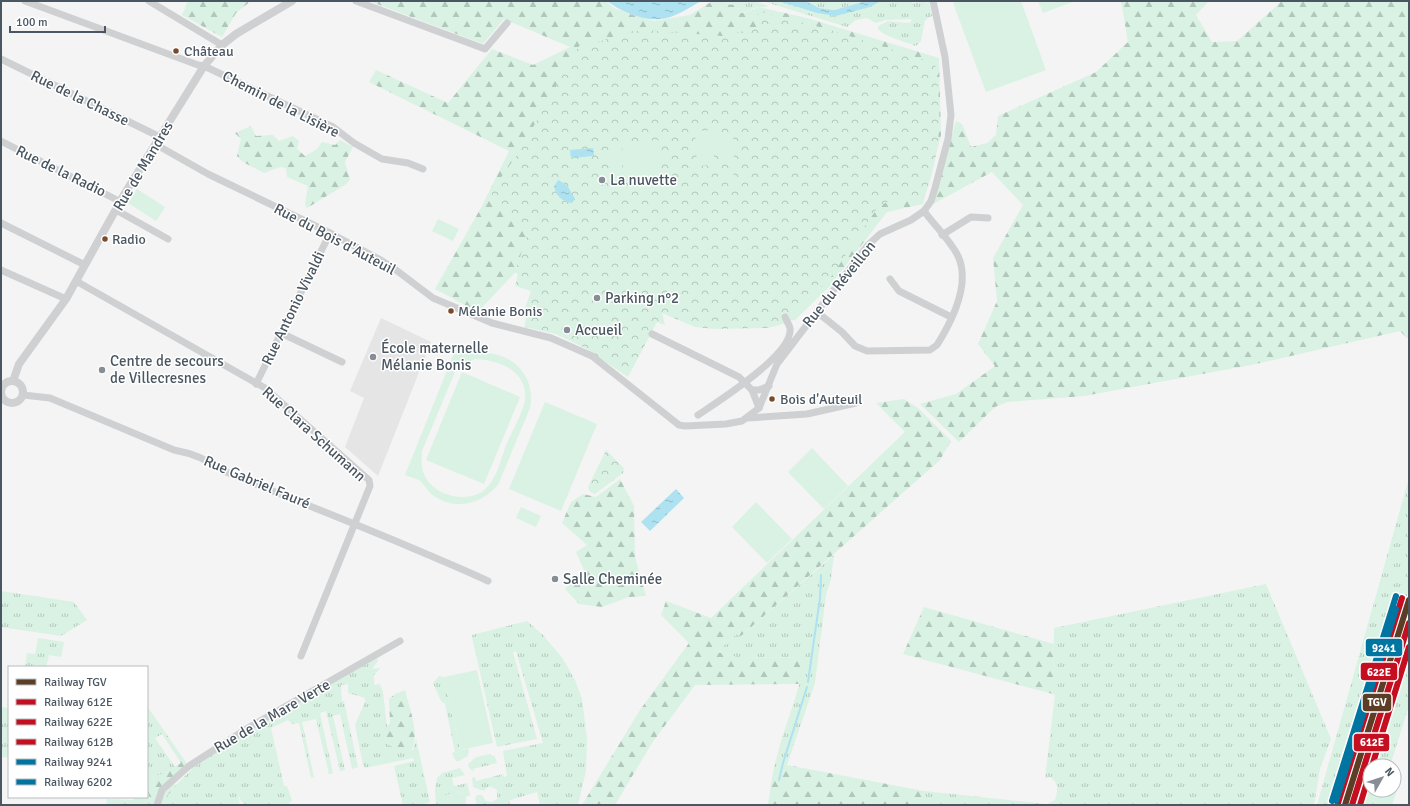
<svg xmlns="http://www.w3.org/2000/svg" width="1410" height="806" font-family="Signika,sans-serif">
  <defs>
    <pattern id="grass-tufts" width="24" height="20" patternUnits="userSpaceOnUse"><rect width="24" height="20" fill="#d9f2e3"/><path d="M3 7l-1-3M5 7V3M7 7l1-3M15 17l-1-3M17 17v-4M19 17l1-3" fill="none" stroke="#b2c7bb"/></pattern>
    <pattern id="forest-firs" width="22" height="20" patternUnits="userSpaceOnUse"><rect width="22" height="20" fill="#d9f2e3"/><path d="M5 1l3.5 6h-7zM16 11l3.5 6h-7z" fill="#b2c7bb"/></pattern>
    <pattern id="park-crowns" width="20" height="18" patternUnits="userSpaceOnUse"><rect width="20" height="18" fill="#d9f2e3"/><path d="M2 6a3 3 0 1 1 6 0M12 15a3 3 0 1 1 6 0" fill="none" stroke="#b2c7bb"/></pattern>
    <pattern id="water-ripples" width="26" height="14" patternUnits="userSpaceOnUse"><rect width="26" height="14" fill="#aee2f0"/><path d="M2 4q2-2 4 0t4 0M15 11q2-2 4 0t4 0" fill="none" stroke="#90bac6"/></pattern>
  </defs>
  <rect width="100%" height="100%" fill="#f4f4f4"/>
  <path fill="#e6e5e6" d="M381,318L431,342L378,476L345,447L364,398L350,391Z"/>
  <g fill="url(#grass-tufts)">
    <path d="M724,1H754L769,6C764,8 764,7 759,7C751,8 746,14 737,13L731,3L727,4Z"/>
    <path d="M762,1H778L817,13L841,15L855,9L870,7L881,1H906L914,3L925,1L926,3L929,2L932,16L925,20L921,41L916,46C906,42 883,36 878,29V26L888,21L908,23L911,22V19L886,20L876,23L867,18L856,20L847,27Z"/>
    <path d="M793,1H866L834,10L819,8L807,2Z"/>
    <path d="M1409,478V589L1342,805H1317Z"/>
    <path d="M834,555L831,579L826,595L815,683L787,765L778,776L772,778C779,737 798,699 806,658L736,657L717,652L736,634L741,636Z"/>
    <path d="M1266,584L1331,739L1320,769L1314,805H924V791L1047,804L1055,800C1058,791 1059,783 1050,777L1045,778L1055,695L1053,694L1054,628Z"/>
    <path d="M1,591L74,602L87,620L61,636L1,627Z"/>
    <path d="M527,621L543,635L563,659L575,680L582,699L587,738L586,771L578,805H540L537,792L510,800V805H477L475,798L477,795H482L486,801L492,802L497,799V790C492,786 487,786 484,791L473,787L472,778L475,777L476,781L503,774L504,777L507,776L503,751L543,743L516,651L513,652L537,739L497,747L472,637V635Z"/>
    <path d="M1409,634V706L1390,766H1370V790H1394V772L1402,775L1392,805H1354Z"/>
    <path d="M38,638L64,642L61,657L49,655L46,667H25L27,653L35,654Z"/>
    <path d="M377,658L378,661L372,669L379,668L380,669L374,675V685L380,684L383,692L387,727L385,730L404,750H413L416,739L430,802L422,805H403L394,766L414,761L413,758L365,768L363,765L355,725L365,702V698L348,693V684L341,685L342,701H344L358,767L352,769L340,714L333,716L345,770L340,771L326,711L320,713L333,773L329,774L316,719L302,722L314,777L311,778L299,723L292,724L288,720L271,728L284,786H287L292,800L288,805H244L238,795L240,805H166C166,801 167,797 169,794C197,756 246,731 287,709C317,692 347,675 377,658Z"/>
    <path d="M439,676L444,677L460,750L469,749L468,756L459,761H456L452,753L455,752L445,704L441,701L433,683Z"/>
    <path d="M147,706L165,732L155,738L175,767L162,774L147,778Z"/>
    <path d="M1,707L9,708V758L1,757Z"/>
    <path d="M490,754L495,757L497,763L473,769L474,772L469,768L468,764L476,757Z"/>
    <path d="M460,768L465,775L452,778L454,786L467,783L470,795L466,797L461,792L436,805L435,790L437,778L442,773Z"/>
    <path d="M147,787L151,805H106L107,799L133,800L134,797H147Z"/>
  </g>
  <g fill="url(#forest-firs)">
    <path d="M188,1H251L236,13L222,37L182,15Z"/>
    <path d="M369,1H606L614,8L633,15L654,21L690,15L711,2L724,1L727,4L735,5L737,13H744L759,7L807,18L939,58L941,135L923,204L887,212L830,286L795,320L759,325L540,226L523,264L478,312L435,289L482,206L509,151L369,82L376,70L448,103L492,49L533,65L570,47L504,19L483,44Z"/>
    <path d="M1121,1H1209L1196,15L1212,42L1237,41L1282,1H1409V340L1400,331L1251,365L1084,396L1007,402L995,407L959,442L920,404L956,394L995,366L978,344L997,301L993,258L1023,205L992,172L933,204L956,121L962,124L971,147L987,143L996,135L998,116L1096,72L1128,42Z"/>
    <path d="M251,126L256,136L273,135L279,141L293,136L299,141L297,149L305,156L317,149L322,142L335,145L340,140L353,147L345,162L350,180L345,185L307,208L305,204L308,186L287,177L286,168L280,167L264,173L243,162L237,156L241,139L235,133Z"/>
    <path d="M904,399L918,408L951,441L940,460L741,636L736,634L717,652L736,657L806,658L801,684L695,685L652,743L615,805H582L640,710L689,643L661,615L666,601L711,618L905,432L876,403Z"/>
    <path d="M620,479L634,506L635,557L646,596L629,597L602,607L579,604L565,589L584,570L576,552L587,545L562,523L571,502L583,494L596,497Z"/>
    <path d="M924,607L1054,644L1053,694L903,654Z"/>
    <path d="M405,690C409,707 423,742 408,754L387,744L385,729L390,723L389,699L395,694Z"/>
    <path d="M165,732L187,764L171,780L176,786L168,795L166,805H151L147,787V778L162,774L181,763L162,734Z"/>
    <path d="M787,765L924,791V805H768L772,778L778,776Z"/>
  </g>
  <g fill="url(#park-crowns)">
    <path d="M762,12L827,29L935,63C942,113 942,150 924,198L887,202L878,207L831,277L786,323L768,328L715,329L695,327L662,313L665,325L657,322L628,377L585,348L556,334L525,327L526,315L524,311L531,291L515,286L518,274L515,272L527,236L526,226L490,193L519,152L579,46H588L626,32L645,30L722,36L735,32L745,33L758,26L755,16Z"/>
    <path d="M606,450L624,468L623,473L595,494L590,492L588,487Z"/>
  </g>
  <g fill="#d9f2e3" fill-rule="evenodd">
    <path d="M958,1H1021L1046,70L986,92L953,3Z"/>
    <path d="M1038,1H1075L1043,13Z"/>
    <path d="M713,130V135L733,134L734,160L723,161L722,154L714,155V165L697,166L695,131Z"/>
    <path d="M658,140L660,176L624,178L622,142Z"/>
    <path d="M621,145L623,177H610L609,146Z"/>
    <path d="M718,170H734L733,182H718Z"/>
    <path d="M137,189L165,207L156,221L128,203Z"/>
    <path d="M438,219L459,229L453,241L432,231Z"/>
    <path d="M456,348C461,349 466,352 470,353C479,355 488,352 498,355C522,362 535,384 530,408L498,485C481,504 457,511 434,496C428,492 425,485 419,480C415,478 409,477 405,475ZM475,359C498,360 528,370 525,400C524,410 511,434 506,445C501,460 496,481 483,491C466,503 436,496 426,478C421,470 421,461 422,451L455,372L462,365Z"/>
    <path d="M462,372L520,397L484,484L426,460Z"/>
    <path d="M545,402L597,424L561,511L509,489Z"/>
    <path d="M812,448L848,486L824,509L788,472Z"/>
    <path d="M756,502L792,539L767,563L732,527Z"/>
    <path d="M521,507L541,516L536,527L516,518Z"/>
    <path d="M477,670L493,743L460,750L444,677Z"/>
    <path d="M459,792L466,795V805H439C439,794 450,794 459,792Z"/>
  </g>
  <g fill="url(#water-ripples)">
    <path d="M607,1H701C692,6 683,12 673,16C652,25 624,14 607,1Z"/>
    <path d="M778,1L807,2L819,8L834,10L866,1H881L870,7L836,16L817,13Z"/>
    <path d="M593,148L594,156L571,158L570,150Z"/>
    <path d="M558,180L567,185L575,199L572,203C561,201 558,197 554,187Z"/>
    <path d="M676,489L684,498L650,531L641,522Z"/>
  </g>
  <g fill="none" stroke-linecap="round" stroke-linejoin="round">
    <g stroke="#aee2f0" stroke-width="2">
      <path d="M808,682L820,598L821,575"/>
      <path d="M779,780L783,763L807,687"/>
    </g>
    <g stroke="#ced0d2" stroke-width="7">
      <path d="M25,1L198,65L204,66L333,127L354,143L382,159L408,163L423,169"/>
      <path d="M149,1L222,45"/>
      <path d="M356,1L485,49L507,23"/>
      <path d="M1,59L160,137"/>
      <path d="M1,141L121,202"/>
      <path d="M155,144L208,174L330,233L379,259L396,270L433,298L492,323L551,338L592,356L679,425L685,426L726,424L742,421L759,408L777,364L868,245L880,234L911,220L924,211L931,201L935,188L948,139L951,115L945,57L933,1"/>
      <path d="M116,210L168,239"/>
      <path d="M1,223L85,265"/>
      <path d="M942,235L971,217L988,218"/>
      <path d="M1,270L66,299"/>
      <path d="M890,279L899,291L951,317"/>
      <path d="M76,281L265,388L369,480L370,486L301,656"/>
      <path d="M817,312L842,332L855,346L867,351L930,350L937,345C952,321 971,284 958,256C950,240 934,225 924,211"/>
      <path d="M281,333L342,362"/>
      <path d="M652,334L739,377L752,390H759L769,386"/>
      <path d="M256,384L330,233"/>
      <path d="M752,390L759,408"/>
      <path d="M23,395L50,398L174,450C191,453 210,461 224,471C291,499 357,524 424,553C445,562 467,571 488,581"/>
      <path d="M698,415C717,402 794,354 790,328C789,324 786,320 785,317"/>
      <path d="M748,418L807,414L856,403"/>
      <path d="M157,805L162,790L189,766L248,728L400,641"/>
    </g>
    <g stroke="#ced0d2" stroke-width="8">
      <path d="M13,381L19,364L66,299L125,193L204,66L222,45L236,34L292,1"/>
      <circle cx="12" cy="392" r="11"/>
    </g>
    <g stroke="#fff" stroke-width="9">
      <path id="rail-1" d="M1345,805L1409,600"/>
    </g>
    <g stroke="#fff" stroke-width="9">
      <path id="rail-2" d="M1352,805L1409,623"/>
    </g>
    <g stroke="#fff" stroke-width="9">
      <path id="rail-3" d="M1338,803L1402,598"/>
    </g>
    <g stroke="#fff" stroke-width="9">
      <g id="rail-4">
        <path d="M1372,766L1409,647"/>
        <path d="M1360,805L1370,772"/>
      </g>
    </g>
    <g stroke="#fff" stroke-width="9">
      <path id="rail-5" d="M1336,801L1396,609"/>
    </g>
    <g stroke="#fff" stroke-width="9">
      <path id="rail-6" d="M1332,801L1396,596"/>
    </g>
    <use href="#rail-1" stroke="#5c3e26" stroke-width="6"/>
    <use href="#rail-2" stroke="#c50e1f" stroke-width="6"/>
    <use href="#rail-3" stroke="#c50e1f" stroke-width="6"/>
    <use href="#rail-4" stroke="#c50e1f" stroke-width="6"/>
    <use href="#rail-5" stroke="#0075a1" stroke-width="6"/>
    <use href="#rail-6" stroke="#0075a1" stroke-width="6"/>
  </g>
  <g fill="#7a4b2a" stroke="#fff" stroke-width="1.5">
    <circle cx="176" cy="51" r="3.5"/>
    <circle cx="105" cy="239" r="3.5"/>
    <circle cx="451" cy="311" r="3.5"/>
    <circle cx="772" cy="399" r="3.5"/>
  </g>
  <g fill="#868d94" stroke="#fff" stroke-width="1.5">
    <circle cx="602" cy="180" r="4"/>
    <circle cx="597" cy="298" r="4"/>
    <circle cx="567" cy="330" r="4"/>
    <circle cx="373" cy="357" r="4"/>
    <circle cx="102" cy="370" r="4"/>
    <circle cx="555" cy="579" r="4"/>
  </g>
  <g text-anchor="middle" stroke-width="3" stroke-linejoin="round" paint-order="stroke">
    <g font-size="14" fill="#4a5661" stroke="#fff" text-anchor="start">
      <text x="184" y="56">Château</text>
      <text x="112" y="244">Radio</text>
      <text x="458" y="316">Mélanie Bonis</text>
      <text x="780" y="404">Bois d'Auteuil</text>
    </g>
    <g font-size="15" fill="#4a5661" stroke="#fff">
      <text transform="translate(80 98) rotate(26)" y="5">Rue de la Chasse</text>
      <text transform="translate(281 104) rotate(27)" y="5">Chemin de la Lisière</text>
      <text transform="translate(143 166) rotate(-59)" y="5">Rue de Mandres</text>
      <text transform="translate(61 171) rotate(26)" y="5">Rue de la Radio</text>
      <text transform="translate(335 239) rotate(28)" y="5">Rue du Bois d'Auteuil</text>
      <text transform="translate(839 284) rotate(-51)" y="5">Rue du Réveillon</text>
      <text transform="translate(293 308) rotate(-64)" y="5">Rue Antonio Vivaldi</text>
      <text transform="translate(314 434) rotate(42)" y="5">Rue Clara Schumann</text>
      <text transform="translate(257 482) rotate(23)" y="5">Rue Gabriel Fauré</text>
      <text transform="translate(272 716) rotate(-30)" y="5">Rue de la Mare Verte</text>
    </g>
    <g font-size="15" fill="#4a5661" stroke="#fff" text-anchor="start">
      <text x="610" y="185">La nuvette</text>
      <text x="605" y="303">Parking n°2</text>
      <text x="575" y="335">Accueil</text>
      <text x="381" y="353">École maternelle<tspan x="381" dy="17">Mélanie Bonis</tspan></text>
      <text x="110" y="366">Centre de secours<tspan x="110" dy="17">de Villecresnes</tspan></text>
      <text x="563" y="584">Salle Cheminée</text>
    </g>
  </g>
  <g stroke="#fff" stroke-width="1.5">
    <rect x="1365" y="638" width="38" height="19" rx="4" fill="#0075a1"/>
    <rect x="1360" y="662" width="38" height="19" rx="4" fill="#c50e1f"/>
    <rect x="1362" y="693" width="30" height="19" rx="4" fill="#5c3e26"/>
    <rect x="1353" y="733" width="37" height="19" rx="4" fill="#c50e1f"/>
  </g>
  <g font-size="11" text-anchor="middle" font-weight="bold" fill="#fff">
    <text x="1384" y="652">9241</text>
    <text x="1379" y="676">622E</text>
    <text x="1377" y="706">TGV</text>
    <text x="1372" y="746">612E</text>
  </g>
  <rect width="1410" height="806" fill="none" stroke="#4a5661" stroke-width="4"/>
  <rect x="8" y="666" width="140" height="132" fill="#ffffff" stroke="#b7bbc0"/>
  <rect x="16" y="679" width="20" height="6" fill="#5c3e26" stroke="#b7bbc0"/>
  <text x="44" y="686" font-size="12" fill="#4a5661">Railway TGV</text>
  <rect x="16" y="699" width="20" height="6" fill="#c50e1f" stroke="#b7bbc0"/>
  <text x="44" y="706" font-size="12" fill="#4a5661">Railway 612E</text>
  <rect x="16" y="719" width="20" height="6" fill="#c50e1f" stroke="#b7bbc0"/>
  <text x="44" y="726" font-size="12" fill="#4a5661">Railway 622E</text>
  <rect x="16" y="739" width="20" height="6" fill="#c50e1f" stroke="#b7bbc0"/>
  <text x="44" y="746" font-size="12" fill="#4a5661">Railway 612B</text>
  <rect x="16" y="759" width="20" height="6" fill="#0075a1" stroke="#b7bbc0"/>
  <text x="44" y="766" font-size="12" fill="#4a5661">Railway 9241</text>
  <rect x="16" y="779" width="20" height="6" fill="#0075a1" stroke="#b7bbc0"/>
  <text x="44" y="786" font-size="12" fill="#4a5661">Railway 6202</text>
  <g transform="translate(1382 778) rotate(51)"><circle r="19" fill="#ffffff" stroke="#b7bbc0"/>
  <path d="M0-3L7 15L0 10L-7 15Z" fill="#868d94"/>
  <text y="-6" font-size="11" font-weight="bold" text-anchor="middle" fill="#4a5661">N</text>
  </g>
  <path d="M10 26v6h95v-6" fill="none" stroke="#4a5661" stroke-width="2"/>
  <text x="16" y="26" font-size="12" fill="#4a5661" stroke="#ffffff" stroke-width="3" paint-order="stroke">100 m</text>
</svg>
